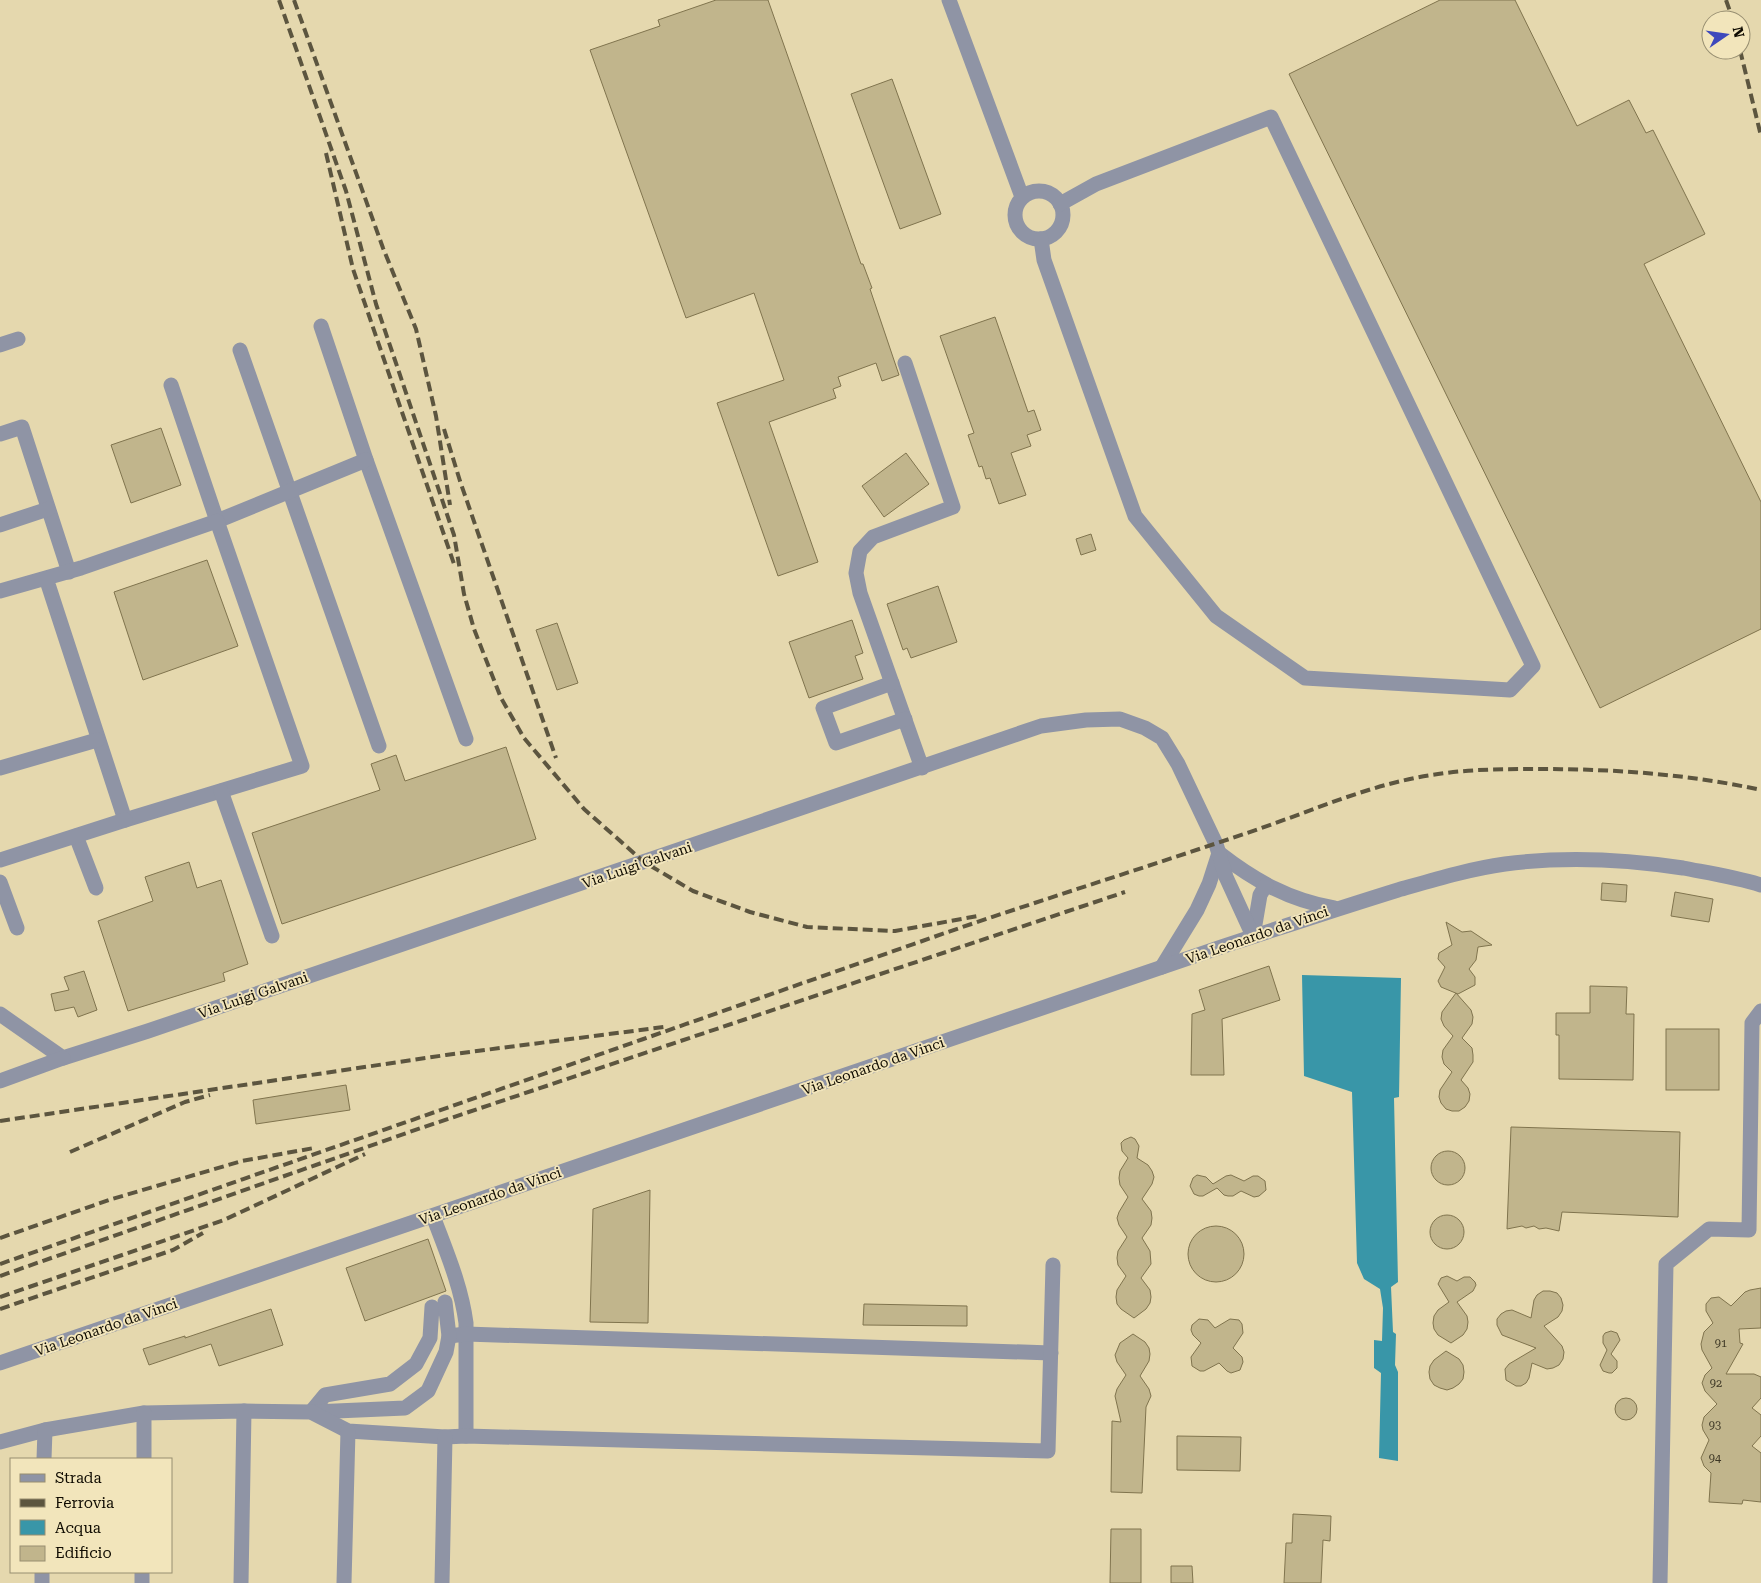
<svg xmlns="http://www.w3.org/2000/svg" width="1761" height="1583" font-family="'Roboto Serif',serif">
  <rect width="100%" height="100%" fill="#e5d8ae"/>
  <path fill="#3996a8" d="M1302,975L1401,978L1399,1097L1394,1098L1398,1282L1391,1287L1393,1332L1396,1334L1395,1365L1398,1372V1461L1379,1458L1381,1373L1374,1368V1340L1382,1341L1383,1308L1380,1289L1364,1279L1357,1263L1352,1092L1304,1076Z"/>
  <g fill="#c1b58c" stroke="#80744e">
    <path d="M716,0H768L861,264H863L872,288L870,289L899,375L882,381L876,363L838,377L841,386L833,389L836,398L769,422L818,562L778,576L717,403L784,380L754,293L686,318L590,50L660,26L658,20Z"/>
    <path d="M1440,0H1515L1577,126L1629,100L1646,133L1653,130L1705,234L1644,264L1761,502V629L1600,708L1289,74Z"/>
    <path d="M892,79L941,214L900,229L851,94Z"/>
    <path d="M995,317L1028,412L1034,410L1041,430L1027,435L1031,446L1011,453L1026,495L999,504L990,478L986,479L982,466L979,467L968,435L974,433L940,336Z"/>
    <path d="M161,428L181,485L131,503L111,445Z"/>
    <path d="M906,453L929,484L884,517L862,486Z"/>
    <path d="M1091,534L1096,550L1081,555L1076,539Z"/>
    <path d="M207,560L238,646L143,680L114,592Z"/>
    <path d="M938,586L957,642L911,658L907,648L903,650L887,604Z"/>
    <path d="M852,620L863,653L855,656L863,679L809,698L789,642Z"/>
    <path d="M557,623L578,683L557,690L536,630Z"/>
    <path d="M506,747L536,839L282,924L252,833L380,790L371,764L396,755L405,781Z"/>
    <path d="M189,862L197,888L221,880L248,964L223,973L225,981L128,1011L98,921L153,901L145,877Z"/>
    <path d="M1602,883L1627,885L1626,902L1601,900Z"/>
    <path d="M1675,892L1713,899L1709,922L1671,916Z"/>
    <path d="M1446,922L1462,932L1471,931L1492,945L1478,947L1476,960L1469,969L1475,977V985L1458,994L1441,987L1438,981L1445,967L1438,959L1439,953L1452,945Z"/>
    <path d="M1269,966L1280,1000L1222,1019L1224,1075H1191L1192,1014L1205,1010L1199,990Z"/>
    <path d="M84,971L97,1010L78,1017L74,1007L55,1011L51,994L69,990L64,977Z"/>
    <path d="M1590,986L1627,987L1626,1014H1634L1633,1080L1559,1079V1035H1556V1013H1590Z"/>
    <path d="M1456,993L1471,1010L1473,1017L1472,1024L1462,1038L1472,1048L1473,1055V1062L1461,1080L1468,1088L1470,1094L1469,1101L1465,1107L1459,1111H1452L1446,1109L1441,1103L1439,1097L1440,1090L1452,1072L1444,1064L1442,1057L1443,1050L1453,1036L1444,1026L1441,1019L1442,1012Z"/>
    <rect x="1666" y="1029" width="53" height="61"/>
    <path d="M346,1085L350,1110L256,1124L253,1100Z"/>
    <path d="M1511,1127L1680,1132L1678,1217L1562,1212L1559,1231L1546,1228L1539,1229L1534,1226L1526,1228L1522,1226L1507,1229Z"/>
    <path d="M1131,1137L1135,1139L1139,1146L1137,1158L1148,1165L1152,1171L1154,1177L1152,1184L1142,1199L1151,1211L1152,1218L1151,1225L1142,1238L1150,1251L1151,1264L1141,1278L1150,1290L1151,1297L1150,1303L1146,1309L1134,1318L1121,1309L1117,1304L1116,1297L1117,1290L1126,1276L1118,1265L1117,1258L1118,1251L1127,1237L1119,1225L1117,1218L1119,1212L1128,1197L1120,1185L1119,1178L1120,1171L1128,1158L1122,1151L1121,1143L1124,1140Z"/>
    <circle cx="1448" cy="1168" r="17"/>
    <path d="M1197,1175L1206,1177L1213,1184L1226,1176L1231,1175L1244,1181L1253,1176H1258L1265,1181L1266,1190L1259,1196L1254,1197L1241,1191L1233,1196H1228L1224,1195L1217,1188L1203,1196H1199L1194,1194L1190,1186L1193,1178Z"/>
    <path d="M650,1190L648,1323L590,1322L593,1209Z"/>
    <circle cx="1447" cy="1232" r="17"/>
    <circle cx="1216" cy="1254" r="28"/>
    <path d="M428,1239L446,1291L365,1321L346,1268Z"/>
    <path d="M1447,1276L1457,1281L1464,1277H1470L1475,1282L1476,1285L1473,1291L1457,1302L1467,1316L1468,1322L1467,1329L1463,1335L1451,1343L1438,1335L1434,1329L1433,1323L1434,1316L1438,1310L1449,1302L1438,1284L1441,1278Z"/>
    <path d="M1761,1288V1328L1739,1329L1740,1343L1743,1344L1726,1374H1754L1761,1377V1398L1752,1408L1761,1415V1436L1752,1446L1761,1453V1502L1743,1500L1742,1504L1709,1502L1711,1473L1704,1466L1701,1458L1709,1440L1703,1430L1702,1425L1704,1417L1717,1404L1705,1391L1702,1383L1705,1375L1712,1368L1702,1350L1701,1344L1704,1332L1713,1323L1706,1311V1304L1711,1298L1719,1297L1731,1306L1745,1292L1750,1290Z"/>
    <path d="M1543,1291H1550L1557,1293L1561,1298L1563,1305L1562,1311L1558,1317L1544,1326L1562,1346L1564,1352L1563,1359L1559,1365L1553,1368L1547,1369L1532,1363L1529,1378L1526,1383L1521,1386H1516L1506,1380L1505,1369L1509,1364L1536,1348L1502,1335L1497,1325V1319L1501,1314L1506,1311L1512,1310L1531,1318L1534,1300L1537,1295Z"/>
    <path d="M864,1304L967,1306V1326L863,1325Z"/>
    <path d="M271,1309L283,1345L219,1366L211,1344L149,1365L143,1349L185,1336V1338Z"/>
    <path d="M1199,1319L1208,1320L1215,1328L1230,1319L1239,1320L1242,1324L1243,1333L1233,1348L1242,1357L1243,1362L1240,1370L1231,1373L1227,1371L1219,1363L1204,1371H1200L1192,1366L1191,1357L1201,1343L1193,1335L1191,1330L1192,1325Z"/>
    <path d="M1611,1331L1617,1333L1620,1340L1611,1354L1617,1361V1368L1612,1373H1609L1603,1371L1600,1365L1607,1350L1603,1343V1336L1605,1333Z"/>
    <path d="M1133,1334L1145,1342L1149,1348L1150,1354L1149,1361L1140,1376L1149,1389L1151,1396L1146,1407L1142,1493L1111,1492L1112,1421L1121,1422L1115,1396L1117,1389L1126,1375L1117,1362L1115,1355L1120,1343Z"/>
    <path d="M1446,1351L1459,1359L1463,1365L1464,1372L1463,1379L1459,1384L1453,1388L1447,1390L1440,1388L1434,1385L1430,1379L1429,1372L1430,1366L1434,1360Z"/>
    <circle cx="1626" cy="1409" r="11"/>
    <path d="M1177,1436L1241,1437L1240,1471L1177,1470Z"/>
    <path d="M1293,1514L1331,1516L1330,1541L1323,1540L1321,1583H1284L1286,1543H1292Z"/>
    <path d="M1111,1529H1141V1583H1110Z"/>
    <path d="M1171,1566H1192L1193,1583H1171Z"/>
  </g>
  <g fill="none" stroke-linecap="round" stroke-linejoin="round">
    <g stroke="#8f94a5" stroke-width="15">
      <path d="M949,0L1022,197"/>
      <circle cx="1039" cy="215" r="24"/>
      <path d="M1041,239L1044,260L1135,516L1216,616L1305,678L1510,690L1533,666L1271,117L1096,184L1060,204"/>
      <path d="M321,326L366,460L466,739"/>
      <path d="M0,345L18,339"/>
      <path d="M240,350L379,746"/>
      <path d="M905,363L953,507L873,537L860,551L856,573L860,593L922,768"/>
      <path d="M171,385L217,521L366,460"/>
      <path d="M0,434L22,427L69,572"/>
      <path d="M0,525L48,509"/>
      <path d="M0,591L81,568L217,521L302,766L125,820L46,578"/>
      <path d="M892,683L823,708L836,743L905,719"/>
      <path d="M0,768L97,740"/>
      <path d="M221,791L272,936"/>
      <path d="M76,836L96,888"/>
      <path d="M1219,853C1255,881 1289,900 1334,908"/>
      <path d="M0,860L125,820"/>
      <path d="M0,882L17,928"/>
      <path d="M1253,936L1260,895L1266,885"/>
      <path d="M1162,967L1197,910L1209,884L1219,853"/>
      <path d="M0,1014L63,1058L148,1031L1041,726L1086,720L1120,719L1145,728L1162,738L1178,764L1216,844L1226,877L1253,936"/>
      <path d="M0,1081L63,1058"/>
      <path d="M433,1216C446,1251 461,1285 466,1323V1436"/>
      <path d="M449,1336L466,1334L1051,1353"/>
      <path d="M0,1363L1224,946C1282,927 1340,908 1398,890C1433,880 1469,869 1505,864C1565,856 1624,859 1683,868C1709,873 1736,877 1761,885"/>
      <path d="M311,1412L325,1395L390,1384L416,1364L430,1338L432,1307"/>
      <path d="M313,1412L405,1408L428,1391L446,1352L449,1336L445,1302"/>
      <path d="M0,1442L45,1430L144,1413L244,1411L311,1412L348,1431L445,1437L466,1436L1048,1451L1053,1265"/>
      <path d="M44,1459L45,1430"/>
      <path d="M144,1459V1413"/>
      <path d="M42,1583V1572"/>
      <path d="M142,1583V1572"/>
      <path d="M241,1583L244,1411"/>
      <path d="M344,1583L348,1431"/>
      <path d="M442,1583L445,1437"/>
      <path d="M1660,1583L1666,1264L1709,1229L1749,1230L1752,1023L1761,1011"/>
    </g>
    <g stroke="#5c553f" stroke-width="4" stroke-dasharray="10 5" stroke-linecap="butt">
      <path d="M279,0L346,191L376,304L454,535L464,594L474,629L501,698L524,738L584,809L644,862L693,891L750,912L807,927L895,931L978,916"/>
      <path d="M294,0L383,248L416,329L436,416L450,505"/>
      <path d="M1726,0L1733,20"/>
      <path d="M1740,50L1761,136"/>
      <path d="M326,153L353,269L454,564"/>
      <path d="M444,429L460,481L556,758"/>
      <path d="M0,1121L446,1055L664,1027"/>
      <path d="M70,1152L185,1102L210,1095"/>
      <path d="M0,1238L112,1199L242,1161L314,1148"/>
      <path d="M0,1264C315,1154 630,1044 945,933C1044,899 1144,868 1244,834C1308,813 1371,783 1438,774C1472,769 1506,769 1540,769C1614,769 1688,774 1761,790"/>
      <path d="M0,1276L421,1128L1125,892"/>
      <path d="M0,1297L224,1220L365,1154"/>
      <path d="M0,1309L173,1250L203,1233"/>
    </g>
  </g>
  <g text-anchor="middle" stroke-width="4" stroke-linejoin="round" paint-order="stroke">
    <g font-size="11" fill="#3c3624">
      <text x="1721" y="1347">91</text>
      <text x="1716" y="1387">92</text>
      <text x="1715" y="1429">93</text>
      <text x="1715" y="1462">94</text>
    </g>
    <g font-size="14" fill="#0f0b01" stroke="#f2e5bb">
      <text transform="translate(637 865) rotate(-19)" y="5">Via Luigi Galvani</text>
      <text transform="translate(1257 935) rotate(-19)" y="5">Via Leonardo da Vinci</text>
      <text transform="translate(253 995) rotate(-19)" y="5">Via Luigi Galvani</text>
      <text transform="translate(873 1066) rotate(-19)" y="5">Via Leonardo da Vinci</text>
      <text transform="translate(490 1196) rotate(-19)" y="5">Via Leonardo da Vinci</text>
      <text transform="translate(106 1327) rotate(-19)" y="5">Via Leonardo da Vinci</text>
    </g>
  </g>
  <rect x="10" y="1458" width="162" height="115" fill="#f2e5bb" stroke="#978e71"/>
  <rect x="20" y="1474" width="25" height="8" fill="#8f94a5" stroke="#978e71"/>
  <text x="55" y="1483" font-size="15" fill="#0f0b01">Strada</text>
  <rect x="20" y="1499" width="25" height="8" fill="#5c553f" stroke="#978e71"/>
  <text x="55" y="1508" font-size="15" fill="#0f0b01">Ferrovia</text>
  <rect x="20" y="1520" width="25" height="15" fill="#3996a8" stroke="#978e71"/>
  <text x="55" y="1533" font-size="15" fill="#0f0b01">Acqua</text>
  <rect x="20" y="1546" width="25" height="15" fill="#c1b58c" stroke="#978e71"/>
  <text x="55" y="1558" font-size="15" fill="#0f0b01">Edificio</text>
  <g transform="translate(1726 35) rotate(77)"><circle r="24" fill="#f2e5bb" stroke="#978e71"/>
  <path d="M0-4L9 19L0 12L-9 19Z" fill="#3d48bc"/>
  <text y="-8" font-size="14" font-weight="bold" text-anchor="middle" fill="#0f0b01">N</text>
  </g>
</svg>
